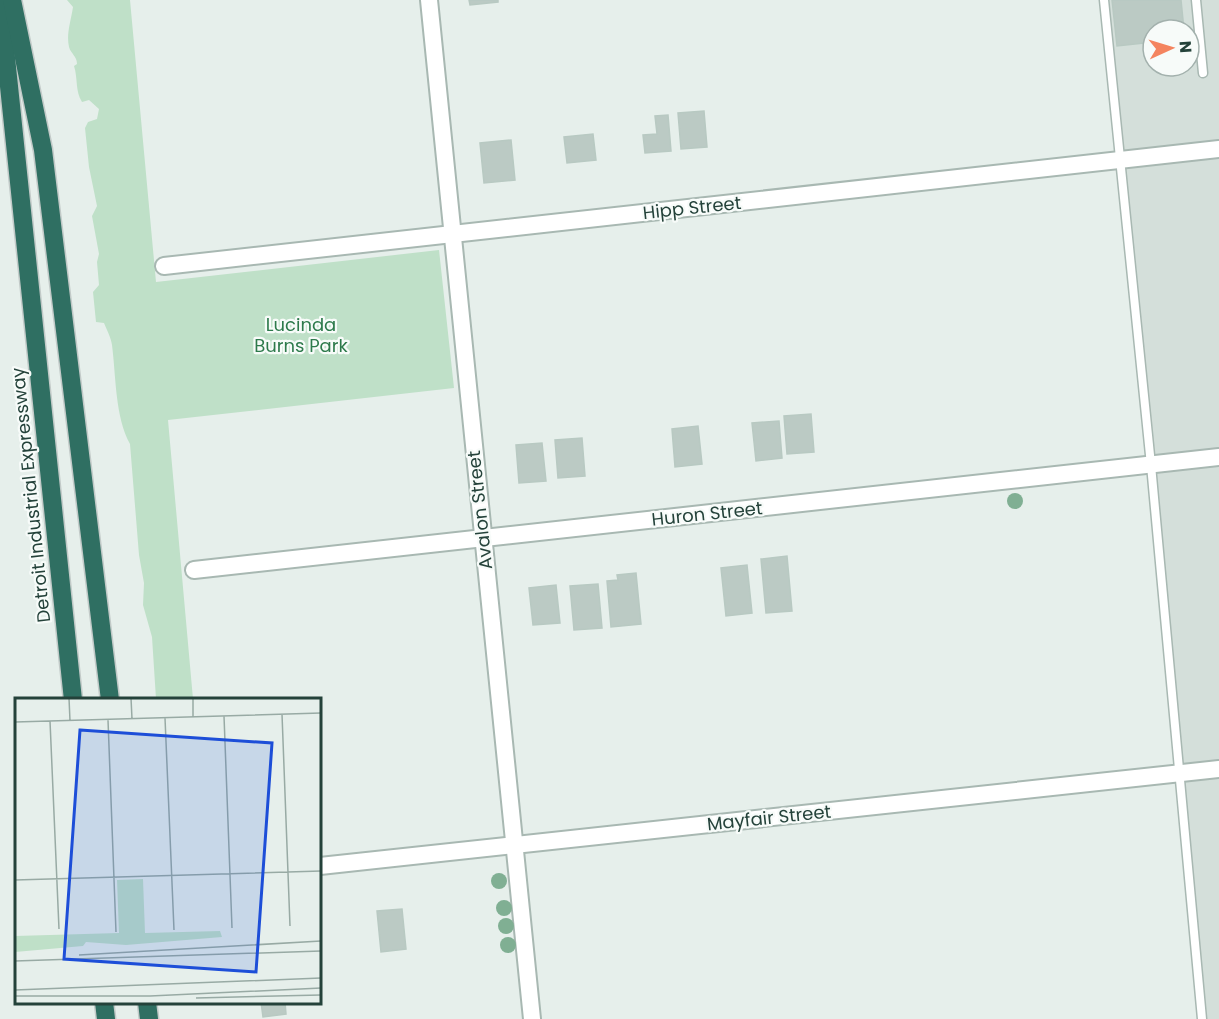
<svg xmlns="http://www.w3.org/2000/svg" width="1219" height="1019" font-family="Poppins,sans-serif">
  <rect width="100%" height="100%" fill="#e6efeb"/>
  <path fill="#d4dfda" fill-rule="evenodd" d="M1104,0H1219V1019H1202ZM1153,30H1189V66H1153Z"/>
  <path fill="#bfe0c8" d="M67,0H130L156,282L439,250L454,388L168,420L193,699H156L152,637L143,605L144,583L139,555L130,444C115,417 116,376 112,345C111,338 107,330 104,323L96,322L93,292L99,285L97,262L99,254L92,216L97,206L89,167L85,128L88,122L97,119L99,109L89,100L82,102C75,91 78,78 74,66L77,64C77,56 71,54 69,47C66,34 71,21 73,7Z"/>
  <g fill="#bbcac4" stroke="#b8c9c2" stroke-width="1.5">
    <path d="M469,0H498V2L470,5Z"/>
    <path d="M1112,0H1181L1184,30H1153V42L1117,46Z"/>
    <path d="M704,111L707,147L681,149L678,113Z"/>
    <path d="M668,115L671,151L645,153L643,135L657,134L655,116Z"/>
    <path d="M593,134L596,160L567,163L564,137Z"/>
    <path d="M511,140L515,180L484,183L480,143Z"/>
    <path d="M811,414L814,452L787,454L784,416Z"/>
    <path d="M779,421L782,458L756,461L752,423Z"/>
    <path d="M698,426L702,464L675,467L672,429Z"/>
    <path d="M582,438L585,476L558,478L555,440Z"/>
    <path d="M542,443L546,481L519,483L516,445Z"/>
    <path d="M787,556L792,611L766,613L761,559Z"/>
    <path d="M747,565L752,613L726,616L721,568Z"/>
    <path d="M636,573L641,624L611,627L607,581L618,580L617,575Z"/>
    <path d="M598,584L602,628L574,630L570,586Z"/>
    <path d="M556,585L560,623L533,625L529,588Z"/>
    <path d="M402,909L406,949L381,952L377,911Z"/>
    <path d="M261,1002H285L286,1014L263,1017Z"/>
  </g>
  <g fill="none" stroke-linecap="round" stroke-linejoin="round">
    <g stroke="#a8b8b2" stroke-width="11">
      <g id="lane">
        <path d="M1104,0L1151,465L1202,1019"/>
        <path d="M1196,0L1203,73"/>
      </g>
    </g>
    <g stroke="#a8b8b2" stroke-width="20">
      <g id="street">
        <path d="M429,0L532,1019"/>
        <path d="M164,266L1219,149"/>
        <path d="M194,570L1219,457"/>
        <path d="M320,866L1219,769"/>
      </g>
    </g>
    <g stroke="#c2cac8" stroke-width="21">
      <g id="highway">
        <path d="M0,0L73,700"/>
        <path d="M12,0L43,150L110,700"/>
        <path d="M104,1002L106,1019"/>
        <path d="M147,1002L149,1019"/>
      </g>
    </g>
    <use href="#lane" stroke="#fff" stroke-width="8"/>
    <use href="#street" stroke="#fff" stroke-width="16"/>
    <use href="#highway" stroke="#2f6f62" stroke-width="18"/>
  </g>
  <g fill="#80af93">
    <circle cx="1015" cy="501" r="8"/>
    <circle cx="499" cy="881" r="8"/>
    <circle cx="504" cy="908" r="8"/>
    <circle cx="506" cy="926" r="8"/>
    <circle cx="508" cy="945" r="8"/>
  </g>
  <g text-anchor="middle" stroke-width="4.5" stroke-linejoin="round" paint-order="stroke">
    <g font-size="18" fill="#24423a" stroke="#f7fbf9">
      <text transform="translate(692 208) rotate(-6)" y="6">Hipp Street</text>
      <text transform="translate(31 495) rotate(-96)" y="6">Detroit Industrial Expressway</text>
      <text transform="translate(480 510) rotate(-96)" y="6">Avalon Street</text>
      <text transform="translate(707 514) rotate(-6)" y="6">Huron Street</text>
      <text transform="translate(769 818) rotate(-6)" y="6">Mayfair Street</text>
    </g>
    <g font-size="18" fill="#2d7a4b" stroke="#f7fbf9">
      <text x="301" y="331">Lucinda<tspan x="301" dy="21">Burns Park</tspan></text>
    </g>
  </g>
  <g transform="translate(15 698)">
    <rect width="306" height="306" fill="#e6efeb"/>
    <path d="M128,181L130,235L205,233L207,239L111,247L71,244L68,248L0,254V238L104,235L102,182Z" fill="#bfe0c8"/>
    <path fill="none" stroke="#98aaa4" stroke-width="1.5" d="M54,0L55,23M116,0L117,21M178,0V19M267,16L275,228M209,18L217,230M150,20L159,232M93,22L101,234M35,23L44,231M0,24L306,15M0,182L306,173M64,257L306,243M0,263L306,253M0,292L306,280M0,298H135L306,290M181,300L306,297"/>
    <path fill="#1d4ed8" fill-opacity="0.15" stroke="#1d4ed8" stroke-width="3" d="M65,32L257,45L241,274L49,261Z"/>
    <rect width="306" height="306" fill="none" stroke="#24423a" stroke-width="3"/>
  </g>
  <g transform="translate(1171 48) rotate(86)"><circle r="28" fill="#f7fbf9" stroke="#a3b1ad" stroke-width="1.5"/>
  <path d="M0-4.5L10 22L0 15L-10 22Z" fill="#f4845f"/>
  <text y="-9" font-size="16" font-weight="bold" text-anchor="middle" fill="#24423a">N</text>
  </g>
</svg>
